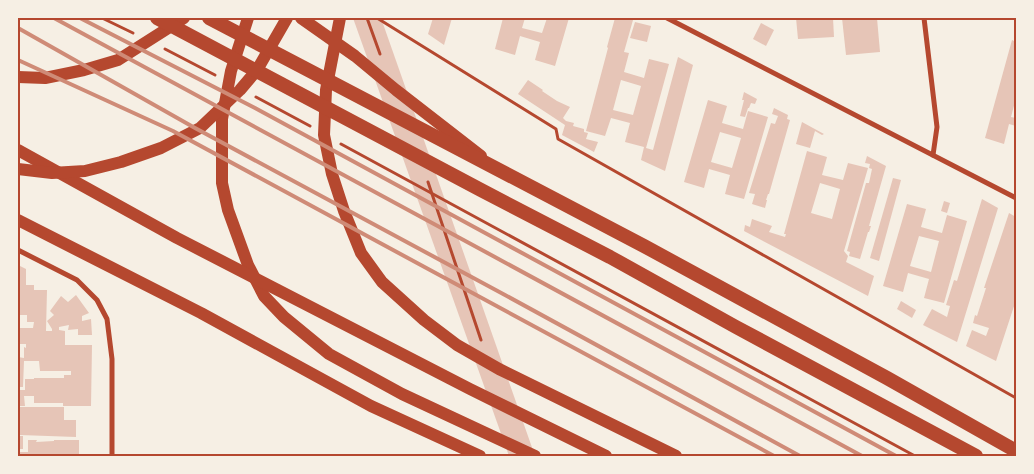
<svg xmlns="http://www.w3.org/2000/svg" width="1034" height="474" font-family="'Zilla Slab',serif">
  <rect width="100%" height="100%" fill="#f6efe4"/>
  <g fill="#e6c5b7" fill-rule="evenodd">
    <path d="M353,18H381L535,456H509Z"/>
    <path d="M433,18H452L444,45L428,34Z"/>
    <path d="M503,18H525L522,28L542,33L547,18H569L555,66L535,60L540,42L520,36L515,55L495,49Z"/>
    <path d="M615,18H628L633,20L624,52L629,53L624,72L644,78L649,59L669,64L646,148L653,150L678,57L693,65L665,171L641,160L644,147L625,142L630,123L611,118L605,136L586,131L608,48L607,47ZM621,80L641,86L633,115L613,110Z"/>
    <path d="M796,18H833L834,37L798,39Z"/>
    <path d="M842,18H877L880,52L846,55Z"/>
    <path d="M635,22L651,26L647,42L630,38Z"/>
    <path d="M761,23L774,30L766,46L753,39Z"/>
    <path d="M1012,40L1016,42V98L1011,117L1016,118V126L1009,124L1004,144L985,138Z"/>
    <path d="M528,80L543,90L542,91L557,101L570,107L563,118L566,121L574,123L573,126L584,129V132L588,133L586,139L598,142L594,152L562,135L565,125L518,94Z"/>
    <path d="M744,92L757,99L755,104L751,103L749,108H748L745,117L740,116L744,100H742Z"/>
    <path d="M708,100L727,106L722,123L743,129L748,111L768,117L744,199L725,194L730,175L709,169L704,188L684,182ZM720,132L741,138L732,168L711,162Z"/>
    <path d="M774,108L788,115L787,119L790,120L769,194H768L766,200H767L765,208L752,204L755,194L749,193L771,123L775,124L778,116L772,114Z"/>
    <path d="M802,122L824,134L822,135L815,131L810,148L796,144Z"/>
    <path d="M807,151L827,157L822,175L843,180L848,163L868,168L844,251L848,256L846,262L874,276L868,296L744,231L745,225L750,227L752,219L772,226L769,232L785,237L786,234H784ZM820,183L840,189L832,219L811,213Z"/>
    <path d="M867,156L886,166L869,226H871L869,232H868L860,259L849,256L850,252L847,251L866,183H869L872,169L869,168L870,164L865,163Z"/>
    <path d="M893,178L901,180L879,261L870,258Z"/>
    <path d="M982,199L998,208L957,342L923,325L932,309L947,317L950,306L946,305L954,280L957,281Z"/>
    <path d="M944,201L950,203L947,213L941,211Z"/>
    <path d="M907,204L926,209L921,227L942,233L947,215L967,221L944,303L924,298L929,279L908,273L903,292L883,286ZM919,236L939,241L931,272L910,266Z"/>
    <path d="M1009,213L1016,217V300L996,361L966,346L972,330L986,336L989,328L973,323L975,315L977,316L986,288H984Z"/>
    <path d="M18,265L26,269V285H34V290H47L46,331H52V329L47,321L54,315L50,311L61,296L68,302L76,295L89,313L82,316V321L91,319L92,335H78V329L68,330L69,325L59,327V330L65,331V345H92L91,406H63V403H34V396H24L25,406H18V390H25V379H34V378H64V375H71V371H40L39,361H24L23,387H18V357L24,358V347L26,348V344H18V329L19,328H33L34,322H27V315H18Z"/>
    <path d="M901,301L916,310L912,318L897,309Z"/>
    <path d="M18,407H64V420H76V437L20,435V436H23V449H18Z"/>
    <path d="M28,440H37L36,442L54,441V440H79V456H18V452H28Z"/>
  </g>
  <g fill="none" stroke-linecap="round" stroke-linejoin="round">
    <g stroke="#b5482f" stroke-width="3">
      <path d="M102,18L133,33"/>
      <path d="M367,18L380,54"/>
      <path d="M377,18L556,129L558,139L1016,398"/>
      <path d="M165,49L215,75"/>
      <path d="M256,97L310,126"/>
      <path d="M341,144L915,456"/>
      <path d="M428,182L481,340"/>
    </g>
    <g stroke="#b5482f" stroke-width="5">
      <path d="M667,18L1016,198"/>
      <path d="M924,18L937,127L933,155"/>
      <path d="M18,250L77,280L97,300L107,319L112,359V456"/>
    </g>
    <g stroke="#b5482f" stroke-width="12">
      <path d="M248,18L231,71L222,119V183L228,210L248,265L264,296L284,317L329,354L402,394L535,456"/>
      <path d="M301,18L355,56L396,90L481,156"/>
      <path d="M340,18L326,90L324,135L332,174L344,211L361,253L382,282L424,320L457,345L499,369L676,456"/>
      <path d="M18,77L45,78L84,70L118,60L184,18"/>
      <path d="M18,150L177,238L470,389L606,456"/>
      <path d="M18,169L52,173L85,171L121,162L161,148L200,128L240,90L257,70L287,18"/>
      <path d="M18,220L201,313L371,406L480,456"/>
    </g>
    <g stroke="#b5482f" stroke-width="14">
      <path d="M157,18L481,190L610,257L736,327L976,456"/>
      <path d="M209,18L644,246L887,378L1016,451"/>
    </g>
    <g stroke="#cf8b77" stroke-width="4">
      <path d="M54,18L862,456"/>
      <path d="M80,18L255,108L896,456"/>
      <path d="M18,28L195,128L505,295L800,456"/>
      <path d="M18,60L173,131L774,456"/>
    </g>
  </g>
  <rect width="1034" height="474" fill="none" stroke="#f6efe4" stroke-width="38"/>
  <rect x="19" y="19" width="996" height="436" fill="none" stroke="#b5482f" stroke-width="2"/>
</svg>
